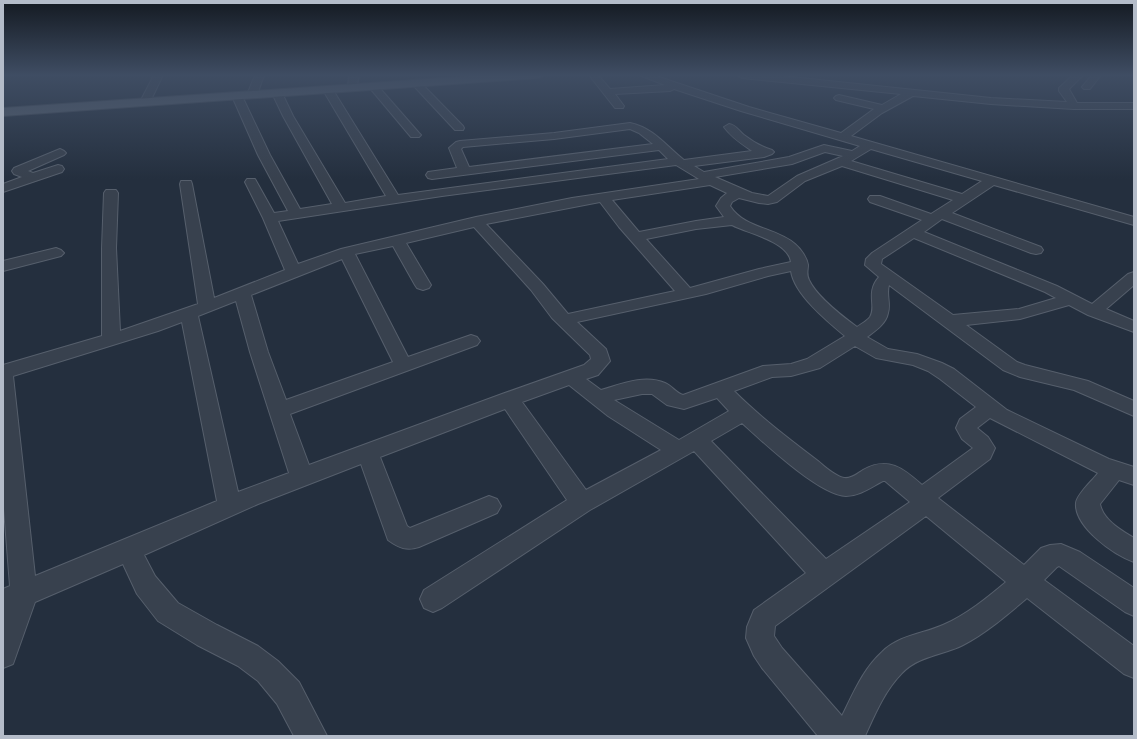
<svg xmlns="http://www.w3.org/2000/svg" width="1137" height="739" font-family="Mulish,sans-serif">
  <rect width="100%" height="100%" fill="#242f3e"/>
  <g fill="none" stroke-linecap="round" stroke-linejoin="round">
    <g stroke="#565f6c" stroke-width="2">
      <g id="minor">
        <path d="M154,75H163L149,104H141L140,102Z"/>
        <path d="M255,75H264L257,95L252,98L247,95Z"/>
        <path d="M349,75H359L356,90L353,91L348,88Z"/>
        <path d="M589,75H598L610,89L665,85L639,75H653L749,107L841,133L874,109L836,100L834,98L836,96L839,95L882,105L901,94L742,78L738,75H772L991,98L1067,102L1059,91V88L1073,75H1083L1069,89L1077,103H1134V109H1074L991,104L913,96L882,113L851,136L1134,217V225L994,185L952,213L1041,247L1043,250L1041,253L1036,254L1031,253L942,219L924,232L1057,286L1092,304L1128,274L1134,272V285L1106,309L1134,321V332L1088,315L1069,305L1020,319L966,325L1017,362L1025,365L1088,381L1134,401V416L1074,390L1020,377L1003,370L889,285C886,294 891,304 888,313C886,324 875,331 867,337L888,349L917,354L942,363L954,369L1007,410L1109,459L1134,467V485L1119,480L1100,504C1103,520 1121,530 1134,538V562C1114,555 1074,527 1076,503C1077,494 1093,480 1098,473L990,418L977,428L988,437L995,448L990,459L938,498L1024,565L1041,548L1050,545L1061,544L1080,552L1134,588V616L1125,612L1059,566L1057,567L1044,580L1134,646V678L1124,674L1027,598C1007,615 986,633 963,645C943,655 918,656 902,673C885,690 875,714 865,736H818L762,668L754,656L746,638L747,627L754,610L806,573L694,451L590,510L442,608L433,612L424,608L420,599L424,590L567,500L505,409L380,457L407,526L410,528L489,496L497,499L501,506L497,513L419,547C407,551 399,548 388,540L361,464L258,504L144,555L155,576L178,603L217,625L258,646L278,661L299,682L327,736H294L277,704L258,681L238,666L197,645L158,621L137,594L123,564L35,602L13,664L3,668V589L10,586L3,496V365L102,336V248L104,193L106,190H116L118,193L116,248L120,331L198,304L180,184L181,181H191L192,184L214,298L285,270L263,218L245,182L247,179H255L274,213L288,211L258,155L232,96L234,94L237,93L242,96L270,155L300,209L332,204L283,116L272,93L277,90L282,93L293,116L345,203L386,196L323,90L328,87L333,90L398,195L668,159L659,150L432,179L428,178L426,175L428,172L457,168L449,148L456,142L460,141L554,133L630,123C654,128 666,146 684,160L752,151C742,144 731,137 724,127L729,124C736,125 739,131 744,135C753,142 762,147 772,150L774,152L772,154L764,157L694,166L704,172L789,157L824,145L852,151L860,146L741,111L674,89L670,91L615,94L624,106L623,108H615ZM630,129L639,133L653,144L469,167L461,149L463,147L554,139ZM871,149L982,181L962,194L851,161ZM825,152L843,156L797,176L768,196L752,193L715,177L792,164ZM676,165L699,179L572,198L476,217L341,249L298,264L278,221L442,196ZM842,166L953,200L931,214L880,196H870L868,199L870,202L922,220L872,253L866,259L865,265L879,277C865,293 877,306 870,317C867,321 861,324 857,327C842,316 817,297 809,280C806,274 808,270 808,265C807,258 801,249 795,244C775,227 745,229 730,206L732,202L739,198L759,203L768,204L777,202L805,181ZM710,185L727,193L721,198L716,206L724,217L696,221L639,232L612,200ZM600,202L619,227L675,291L568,314L543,284L486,224ZM732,225C749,234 788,241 791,262L759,269L690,288L646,239L696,229ZM474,227L531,290L552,318L590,355L591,359L584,365L502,394L309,465L290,414L477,345L480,341L477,337L471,335L408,357L355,254L393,246L415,285L417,288L423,290L429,288L431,285L406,243ZM914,238L1045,292L1056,298L1019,309L953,315L881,264L882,259ZM342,259L393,362L286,400L268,352L251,295ZM791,271C794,294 828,322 845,336L807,359L791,364L763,366L683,395C676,393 672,386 665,383C645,374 621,384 601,390L586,379L598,375L610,361L606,349L577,322L706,294L768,276ZM236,301L250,352L289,473L238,492L198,316ZM182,322L217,501L35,576L13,376L158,331ZM855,346L876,358L913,365L928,371L940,379L976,407L960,419L956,428L962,439L973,448L922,485C903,468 888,456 863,470C857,474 851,479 844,478C835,476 825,467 818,461C789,439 760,417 734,391L772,377L791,376L820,368ZM569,385L608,416L661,450L586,490L522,402ZM642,394H652L667,405L684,409L717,398L729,411L679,440L614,400ZM742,423C762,441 820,496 846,496C860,496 871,487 883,481H885L910,502L826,559L711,441ZM926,516L1006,582C987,598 966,615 943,625C923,634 899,635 882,652C863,669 853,694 842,716L782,648L774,636L775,626Z"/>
        <path d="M1092,75H1101L1090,89H1084L1082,87Z"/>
        <path d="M417,81L420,82L463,126L464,128L463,130H455L412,84Z"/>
        <path d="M374,84L377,85L419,133L421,135L419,137H411L369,87Z"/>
        <path d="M60,149L64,151L66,153L64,155L28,171L33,173L58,165L62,166L64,169L62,172L3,192V184L22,177L14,174L12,171L14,168Z"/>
        <path d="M56,248L61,250L64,253L61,256L3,271V261Z"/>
      </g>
    </g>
    <g stroke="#414a57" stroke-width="2">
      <path id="major" d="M487,75H544L539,78L3,116V108Z"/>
    </g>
    <use href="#minor" fill="#38414e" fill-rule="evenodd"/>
    <use href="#major" fill="#56606e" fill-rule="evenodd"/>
  </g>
  <linearGradient id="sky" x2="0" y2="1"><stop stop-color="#141a22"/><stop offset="0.42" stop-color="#3f4d63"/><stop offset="1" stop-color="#3f4d63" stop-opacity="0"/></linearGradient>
  <rect width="1137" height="179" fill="url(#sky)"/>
  <rect width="1137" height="739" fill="none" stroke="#b4bcc9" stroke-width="8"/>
</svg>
